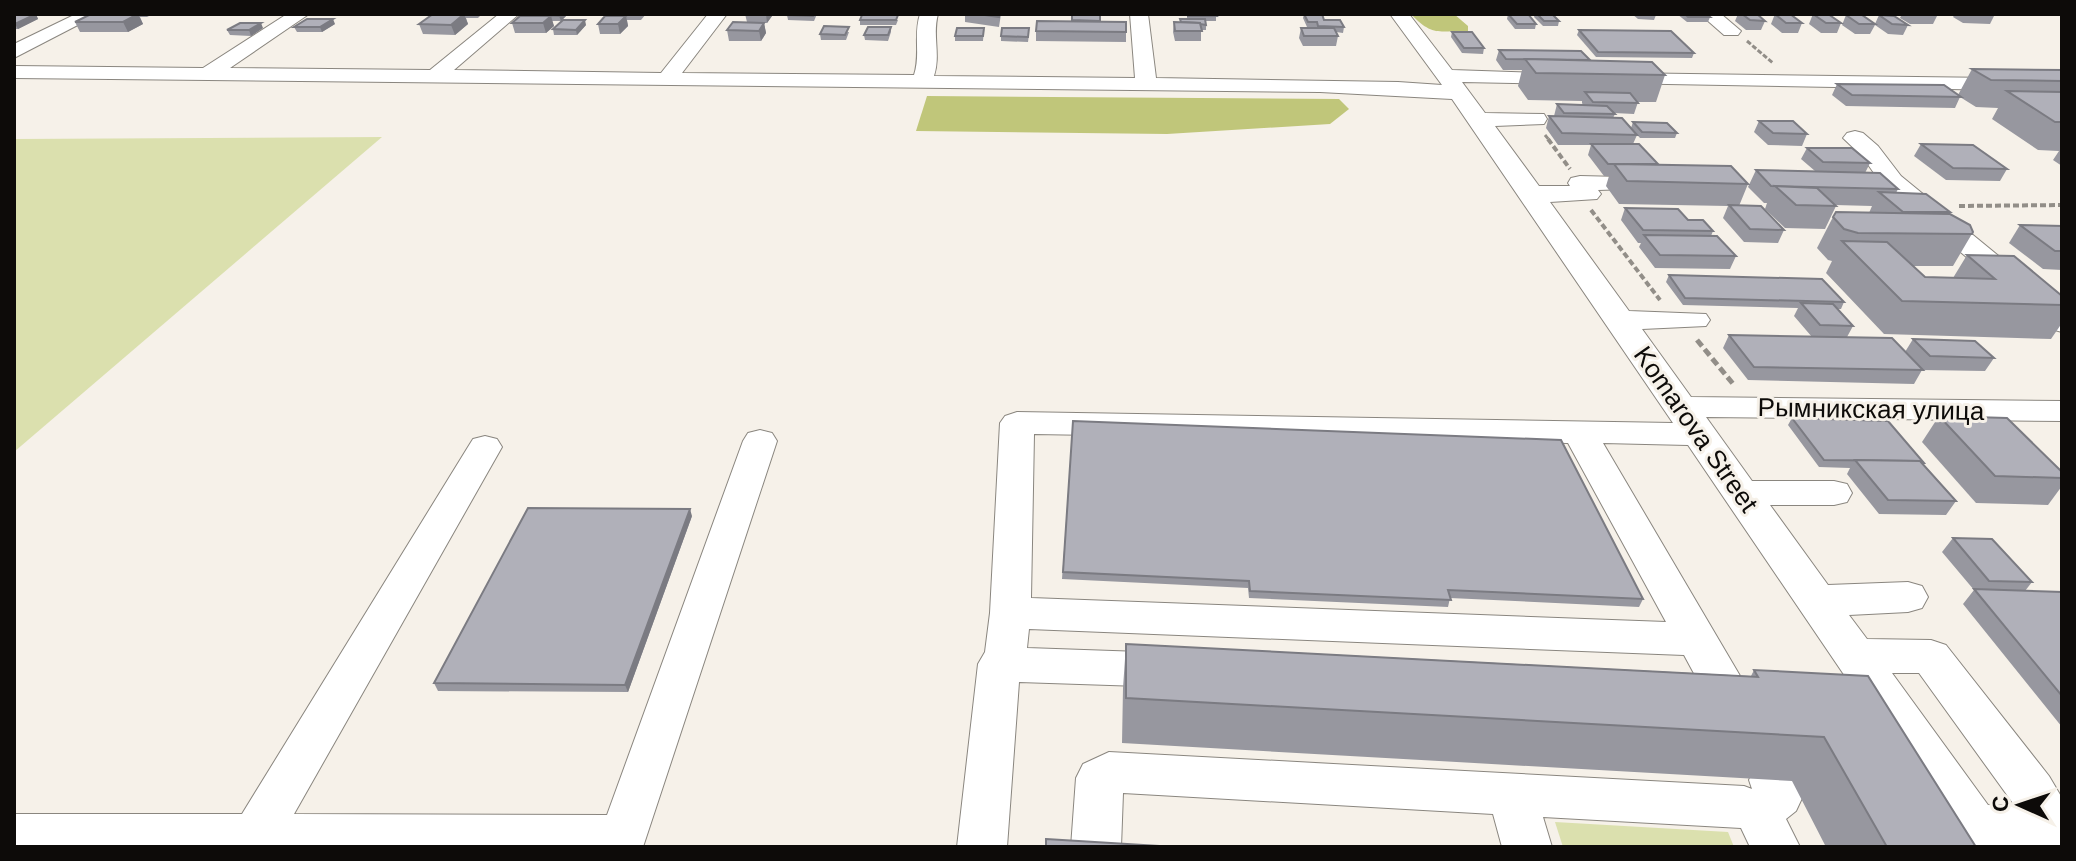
<svg xmlns="http://www.w3.org/2000/svg" width="2076" height="861" font-family="Helvetica,sans-serif">
  <rect width="100%" height="100%" fill="#f6f1e9"/>
  <g fill="#dbe0ae">
    <path d="M382,137L14,452V139Z"/>
    <path d="M1555,822L1728,832L1734,847H1563Z"/>
  </g>
  <g fill="#c0c67a">
    <path d="M1411,14H1454L1468,26V31C1441,30 1433,38 1411,14Z"/>
    <path d="M927,96L1339,99L1349,109L1330,124L1167,134L916,131Z"/>
  </g>
  <g fill="none" stroke-linecap="round" stroke-linejoin="round">
    <g stroke="#8a867f" stroke-width="2">
      <g id="minor">
        <path d="M76,14H99L14,58V44Z"/>
        <path d="M287,14H309L230,68L430,70L499,14H519L454,70L661,73L708,14H727L682,73L914,75C921,54 913,36 920,14H938C932,36 941,54 934,76L1135,78L1130,14H1148L1156,78L1398,82L1442,85L1390,14H1409L1452,70L1573,74L1576,78L1573,82L1566,84L1462,82L1485,113L1544,114L1547,119L1544,124L1495,126L1539,186H1570L1568,183L1571,178L1580,176L1661,178L1664,183L1661,188L1598,190L1601,194L1597,199L1550,202L1629,311L1706,314L1710,320L1706,326L1642,329L1691,397L2062,401V421L1706,417L1752,481H1834L1847,484L1852,493L1847,502L1834,505H1770L1828,585L1908,582L1922,586L1928,597L1922,608L1908,612L1849,615L1867,639L1931,640L1946,645L2049,776L2062,798V847H1961L1688,445L1603,443L1756,703L1762,716L1756,729L1740,734L1724,729L1684,655L1029,629L1027,648L1170,653L1185,658L1191,670L1185,682L1170,687L1019,682L1007,847H957L978,664L985,652L990,613L1000,423L1005,416L1017,412L1673,423L1452,99L1320,92L14,78V66L203,68ZM1034,434L1568,443L1666,622L1031,598ZM1892,673H1919L2015,806L1988,805Z"/>
        <path d="M1700,14H1721L1741,31L1738,35H1724Z"/>
        <path d="M1618,73L2062,79V91L1611,83L1608,79L1611,75Z"/>
        <path d="M1855,131L1863,133L1878,146L1901,176L2062,308V332L2051,329L1883,186L1862,156L1843,138L1847,133Z"/>
        <path d="M760,430L772,433L777,441L643,847H14V814H242L468,447L473,439L485,436L497,439L502,447L294,814L607,815L743,441L748,433Z"/>
        <path d="M1109,752L1744,786L1752,789L1749,780L1756,765L1773,759L1790,765L1803,796L1796,811L1786,819L1800,847H1750L1741,828L1543,817L1552,847H1502L1493,814L1123,793L1121,847H1071L1076,778L1083,764Z"/>
      </g>
    </g>
    <g stroke="#928e88" stroke-width="3" stroke-dasharray="5 2" stroke-linecap="butt">
      <path d="M1747,41L1773,63"/>
      <path d="M1545,135L1550,141"/>
    </g>
    <g stroke="#928e88" stroke-width="4" stroke-dasharray="6 3" stroke-linecap="butt">
      <path d="M1548,139L1570,169"/>
      <path d="M1959,206L2062,205"/>
      <path d="M1591,210L1660,300"/>
    </g>
    <path stroke="#928e88" stroke-width="5" stroke-dasharray="8 4" stroke-linecap="butt" d="M1697,340L1734,385"/>
    <use href="#minor" fill="#fff" fill-rule="evenodd"/>
  </g>
  <g fill="#97979f">
    <path d="M14,14H56L52,16L36,15L38,19L18,29H14Z"/>
    <path d="M91,14H153L147,17H140L143,24L128,32H80L75,22Z"/>
    <path d="M433,14H482L478,18H466L468,24L455,35L423,34L419,24Z"/>
    <path d="M535,14H568L561,21H552L554,26L546,33H515L512,23L533,16Z"/>
    <path d="M618,14H646L641,20H627L628,26L620,34H600L598,24L617,16Z"/>
    <path d="M745,14H771L772,16L767,23H764L766,33L761,41H729L727,30L747,22Z"/>
    <path d="M817,14L814,21L788,20L787,15Z"/>
    <path d="M965,14H1001L999,27L965,22Z"/>
    <path d="M1187,14H1216V21H1206V30H1201V41H1175L1173,32L1174,22H1180V19H1187Z"/>
    <path d="M1304,14L1324,20L1344,27L1343,33L1336,32L1338,36L1336,46H1303L1299,38L1301,28H1316V27H1307L1303,18Z"/>
    <path d="M1508,14L1536,24L1535,29H1515L1507,19Z"/>
    <path d="M1535,14H1552L1559,21L1558,26H1543L1534,17Z"/>
    <path d="M1632,14H1655L1656,15L1654,20L1638,19Z"/>
    <path d="M1677,14H1706L1710,17L1708,22H1687Z"/>
    <path d="M1738,14H1757L1765,21L1761,30H1746L1735,21Z"/>
    <path d="M1775,14L1802,23L1798,33H1782L1771,24Z"/>
    <path d="M1813,14L1841,23L1837,33H1821L1809,24Z"/>
    <path d="M1902,14H1938L1933,24H1910L1900,18Z"/>
    <path d="M1955,14H1995L1990,24L1963,23L1953,17Z"/>
    <path d="M1846,15L1875,24L1879,15L1908,25L1903,35L1888,34L1875,25L1870,34H1855L1842,25Z"/>
    <path d="M860,20H898L896,25H860Z"/>
    <path d="M1100,22L1126,32V42L1036,41V31Z"/>
    <path d="M335,24L322,32H297L294,27Z"/>
    <path d="M586,25L577,35H554L553,29Z"/>
    <path d="M891,27V32L888,41L865,40L864,35Z"/>
    <path d="M263,28L251,36L230,35L227,30Z"/>
    <path d="M984,28L983,41H955V36Z"/>
    <path d="M1579,30L1694,53L1692,58L1596,57L1577,35Z"/>
    <path d="M849,32L846,40H821L820,34Z"/>
    <path d="M1452,32L1484,48L1483,54L1462,53L1451,37Z"/>
    <path d="M1029,34L1028,42L1001,41V36Z"/>
    <path d="M1499,50L1590,60L1665,75L1656,102H1638L1634,114L1614,113L1615,114L1613,118L1637,135L1633,144L1658,165L1748,184L1739,206L1784,230L1778,243L1744,242L1723,218L1728,206L1619,204L1606,186L1609,176H1604L1588,155L1591,145H1558L1546,128L1549,116L1555,117L1554,116L1557,104L1583,105L1582,103V101L1528,100L1518,86L1522,70H1503L1496,60Z"/>
    <path d="M1972,69L2062,70V166L2053,160L2059,151L2038,150L1992,119L1998,108L1976,107L1960,97L1955,108L1846,106L1832,95L1837,84L1958,95Z"/>
    <path d="M1759,121L1807,134L1802,146L1768,145L1754,132Z"/>
    <path d="M1633,122L1677,133L1675,138H1640L1631,128Z"/>
    <path d="M1921,144L2007,169L2000,181L1946,180L1914,156Z"/>
    <path d="M1807,148L1870,163L1865,173L1898,189L1896,193L1950,212V214L1973,232L1953,266H1913L1925,277L1953,278L1967,255L2062,296V323L2051,339L1884,334L1826,273L1832,261L1828,260L1817,248L1833,217L1869,213L1872,206L1835,205L1836,206L1825,229L1785,228L1765,209L1767,203H1764L1748,187L1756,170L1815,171L1801,159Z"/>
    <path d="M1625,208L1688,220L1713,231L1711,236L1736,256L1730,269L1655,268L1639,247L1641,243H1638L1621,220Z"/>
    <path d="M2020,225L2062,226V270L2043,269L2009,243Z"/>
    <path d="M1669,275L1844,302L1841,309H1837L1853,326L1847,337L1905,352L1913,339L1994,358L1985,371L1922,370L1914,384L1748,380L1723,348L1729,335L1812,337L1794,316L1798,308L1683,305L1666,282Z"/>
    <path d="M1939,416L2062,472V486L2048,505L1976,503L1922,442Z"/>
    <path d="M1792,418L1924,463L1923,464L1956,501L1946,515L1879,514L1847,474L1850,468L1819,467L1788,425Z"/>
    <path d="M1073,421L1643,599L1639,607L1450,598L1448,607L1249,598L1248,588L1062,579Z"/>
    <path d="M692,516L628,692L438,691L434,683Z"/>
    <path d="M1953,538L2032,582L2025,591L2062,592V727L1963,604L1974,590L1942,552Z"/>
    <path d="M1126,644L1751,676L1754,670L1976,847H1826L1792,781L1122,743L1123,688Z"/>
  </g>
  <g fill="#7b7b82">
    <path d="M36,14L38,19L18,29L15,24Z"/>
    <path d="M138,14L143,24L128,32L123,22Z"/>
    <path d="M464,14L468,24L455,35L451,25Z"/>
    <path d="M561,14H568L561,21L559,16Z"/>
    <path d="M766,14H771L772,16L767,23Z"/>
    <path d="M551,16L554,26L546,33L543,23Z"/>
    <path d="M626,16L628,26L620,34L618,24Z"/>
    <path d="M333,19L335,24L322,32L320,27Z"/>
    <path d="M585,20L586,25L577,35L576,30Z"/>
    <path d="M261,23L263,28L251,36L249,30Z"/>
    <path d="M764,23L766,33L761,41L759,31Z"/>
    <path d="M690,509L692,516L628,692L625,685Z"/>
  </g>
  <g fill="#b0b0b9" stroke="#7b7b82" stroke-width="2">
    <path d="M14,14H36L15,24Z"/>
    <path d="M91,14H138L123,22H75Z"/>
    <path d="M433,14H464L451,25L419,24Z"/>
    <path d="M535,14H561L559,16L533,15Z"/>
    <path d="M618,14H641L640,15H617Z"/>
    <path d="M788,14H814L813,16L787,15Z"/>
    <path d="M978,14H999V17Z"/>
    <path d="M1072,14H1100V21L1072,20Z"/>
    <path d="M1188,14H1216L1217,16H1188Z"/>
    <path d="M1304,14H1322L1324,20H1340L1344,27L1318,26L1317,22H1308Z"/>
    <path d="M1508,14H1528L1536,24H1517Z"/>
    <path d="M1537,14H1552L1559,21H1544Z"/>
    <path d="M1685,14H1706L1710,17H1688Z"/>
    <path d="M1742,14H1757L1765,21L1750,20Z"/>
    <path d="M1775,14H1790L1802,23H1786Z"/>
    <path d="M1813,14H1828L1841,23H1826Z"/>
    <path d="M862,15H898L896,20H860Z"/>
    <path d="M1846,15H1862L1875,24H1859Z"/>
    <path d="M1879,15L1894,16L1908,25L1892,24Z"/>
    <path d="M520,16H551L543,23H512Z"/>
    <path d="M605,16H626L618,24H598Z"/>
    <path d="M307,19H333L320,27H294Z"/>
    <path d="M1180,19H1205L1206,25L1200,24V23L1181,22Z"/>
    <path d="M563,20H585L576,30L553,29Z"/>
    <path d="M1037,21L1126,22V32L1036,31Z"/>
    <path d="M733,22L764,23L759,31L727,30Z"/>
    <path d="M1174,22L1200,23L1202,31H1175Z"/>
    <path d="M240,23H261L249,30H227Z"/>
    <path d="M824,26L849,27L845,35L820,34Z"/>
    <path d="M868,27H891L888,35H864Z"/>
    <path d="M957,28H984L983,36H955Z"/>
    <path d="M1002,28H1029L1028,37L1001,36Z"/>
    <path d="M1301,28H1334L1338,36H1304Z"/>
    <path d="M1579,30L1671,31L1694,53L1598,52Z"/>
    <path d="M1452,32H1472L1484,48H1464Z"/>
    <path d="M1499,50L1581,51L1590,60L1506,59Z"/>
    <path d="M1525,59L1652,62L1665,75L1536,73Z"/>
    <path d="M1972,69L2062,70V81L1991,80Z"/>
    <path d="M1837,84L1944,85L1961,97L1852,95Z"/>
    <path d="M2007,91L2062,92V122H2055Z"/>
    <path d="M1585,92L1630,93L1638,103L1593,102Z"/>
    <path d="M1557,104L1607,106L1615,114L1564,113Z"/>
    <path d="M1549,116L1622,118L1637,135L1562,133Z"/>
    <path d="M1759,121H1793L1807,134L1773,133Z"/>
    <path d="M1633,122L1667,123L1677,133L1642,132Z"/>
    <path d="M1591,144H1639L1658,164H1608Z"/>
    <path d="M1921,144L1973,145L2007,169L1953,168Z"/>
    <path d="M1807,148H1852L1870,163L1823,162Z"/>
    <path d="M1614,164L1731,166L1748,184L1627,181Z"/>
    <path d="M1756,170L1880,173L1898,189L1771,186Z"/>
    <path d="M1775,186L1817,188L1836,206L1796,205Z"/>
    <path d="M1879,192L1926,194L1950,212H1903Z"/>
    <path d="M1729,205L1761,206L1784,230L1750,229Z"/>
    <path d="M1625,208L1678,209L1688,220H1703L1713,231L1643,230Z"/>
    <path d="M1836,212L1950,214L1970,225L1973,232L1972,234L1858,233L1844,229L1833,217Z"/>
    <path d="M2020,225L2062,226V251H2055Z"/>
    <path d="M1644,235L1717,236L1736,256L1660,255Z"/>
    <path d="M1842,241L1887,242L1925,277L1995,279L1967,255L2014,256L2062,296V305L1902,301Z"/>
    <path d="M1669,275L1822,279L1844,302L1685,298Z"/>
    <path d="M1801,303L1833,304L1853,326L1820,325Z"/>
    <path d="M1729,335L1892,338L1923,370L1754,367Z"/>
    <path d="M1913,339L1975,341L1994,358L1930,356Z"/>
    <path d="M1939,416L2007,418L2062,472V478L1995,476Z"/>
    <path d="M1792,418L1888,421L1924,463H1922L1920,461L1824,460Z"/>
    <path d="M1073,421L1561,440L1643,599L1448,590L1451,600L1250,591L1249,581L1063,572Z"/>
    <path d="M1855,460L1920,461L1956,501L1888,500Z"/>
    <path d="M528,508L690,509L625,685L434,683Z"/>
    <path d="M1953,538L1992,539L2032,582L1989,581Z"/>
    <path d="M1974,589L2062,592V696Z"/>
    <path d="M1126,644L1758,677L1754,670L1868,676L1976,847H1887L1824,737L1126,698Z"/>
    <path d="M1046,839L1176,847H1046Z"/>
  </g>
  <g text-anchor="middle" stroke-width="6" stroke-linejoin="round" paint-order="stroke">
    <g font-size="26" fill="#0d0b09" stroke="#f6f1e9">
      <text transform="translate(1871 409) rotate(1)" y="9">Рымникская улица</text>
      <text transform="translate(1696 429) rotate(55)" y="9">Komarova Street</text>
    </g>
  </g>
  <rect width="2076" height="861" fill="none" stroke="#0d0b09" stroke-width="32"/>
  <g transform="translate(2020 805) rotate(273)" stroke="#f6f1e9" stroke-width="6" paint-order="stroke">
  <path d="M0-6L14 30L0 20L-14 30Z" fill="#0d0b09"/>
  <text y="-12" font-size="22" font-weight="bold" text-anchor="middle" fill="#0d0b09">С</text>
  </g>
</svg>
